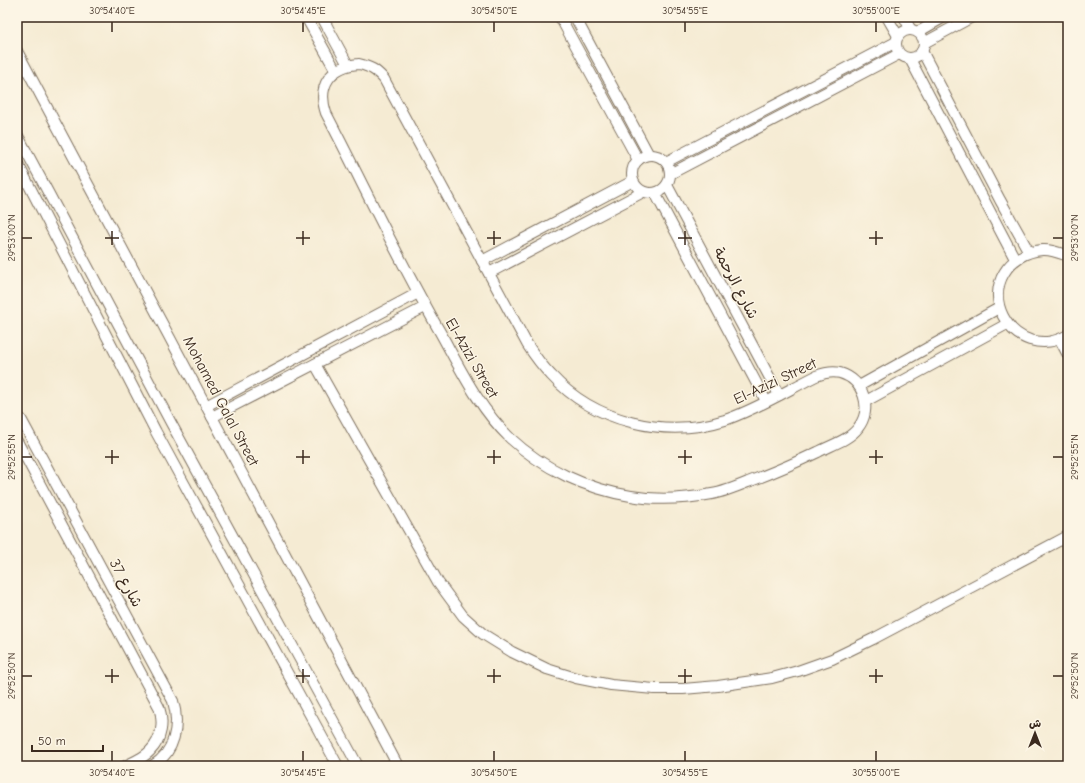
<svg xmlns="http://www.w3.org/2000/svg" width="1085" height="783" font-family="'Comic Neue','Playpen Sans Arabic',sans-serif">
  <rect width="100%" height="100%" fill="#fcf5e5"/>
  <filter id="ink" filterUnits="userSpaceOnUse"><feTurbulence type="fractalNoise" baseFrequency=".025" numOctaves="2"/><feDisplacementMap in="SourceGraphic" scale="8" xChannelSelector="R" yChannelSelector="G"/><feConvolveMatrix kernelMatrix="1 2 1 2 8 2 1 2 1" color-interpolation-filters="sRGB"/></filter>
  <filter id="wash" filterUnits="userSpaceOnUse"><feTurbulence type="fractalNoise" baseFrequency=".012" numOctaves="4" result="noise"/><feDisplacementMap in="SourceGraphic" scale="16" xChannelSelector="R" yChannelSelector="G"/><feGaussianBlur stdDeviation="0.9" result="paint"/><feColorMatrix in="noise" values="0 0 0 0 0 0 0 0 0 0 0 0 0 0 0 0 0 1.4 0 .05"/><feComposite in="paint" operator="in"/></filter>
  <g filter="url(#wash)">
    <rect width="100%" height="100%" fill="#f5ebd3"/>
  </g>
  <g filter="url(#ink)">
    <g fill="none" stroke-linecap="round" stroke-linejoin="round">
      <g stroke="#7c6e5d" stroke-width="12">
        <g id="minor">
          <path d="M306,17L336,71"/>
          <path d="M322,17L348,65"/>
          <path d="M560,17L638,160"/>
          <path d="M575,17L649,155"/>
          <path d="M887,17L898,36"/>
          <path d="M904,17L911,30"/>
          <circle cx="910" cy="44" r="14"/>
          <path d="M918,32L944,17"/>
          <path d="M924,43L972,17"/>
          <path d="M17,51L398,766"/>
          <path d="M922,51L1000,200L1029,252"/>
          <path d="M910,59L1015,259"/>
          <path d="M359,64C371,67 376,70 384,79L527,344C534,355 542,366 551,375C594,422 665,439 725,420C757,409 786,391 816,376C824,373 832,371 840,373C864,380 873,409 858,428C849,440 831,445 818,452C795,463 772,473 748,482C736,487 724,492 712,494C685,499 658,501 631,496C587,489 543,469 510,438C479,408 461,370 440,332C399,261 364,186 326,113C317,86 330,66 359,64Z"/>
          <path d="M17,134L171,423L358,766"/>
          <circle cx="651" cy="174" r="19"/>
          <path d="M17,162L156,432L338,766"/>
          <path d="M666,162L896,42"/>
          <path d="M670,174L899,54"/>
          <path d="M667,185L779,395"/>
          <path d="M655,193L766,401"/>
          <path d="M1068,256C1060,253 1051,249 1042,250C1008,253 988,286 1003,316C1009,328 1018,336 1030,340C1044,344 1055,342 1068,335"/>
          <path d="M482,261L633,181"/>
          <path d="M489,273L643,192"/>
          <path d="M1060,340L1068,355"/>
          <path d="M315,364L438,582L463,616L483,634L512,652L547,669L576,678L611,685L654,689H683L718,686L772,678L798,671L832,659L873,639L1068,536"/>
          <path d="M859,386L999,308"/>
          <path d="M866,401L1007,324"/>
          <path d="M206,406L418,293"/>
          <path d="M17,416L21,419L173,701C180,725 175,753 152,766"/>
          <path d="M212,417L425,307"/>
          <path d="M17,441L159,707C164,722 162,739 150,751C144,758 133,762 125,766"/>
        </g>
      </g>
      <use href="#minor" stroke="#fff" stroke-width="10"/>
    </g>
  </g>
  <path fill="none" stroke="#3b2a1e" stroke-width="1.5" d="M112,22V32M303,22V32M494,22V32M685,22V32M876,22V32M112,231V245M303,231V245M494,231V245M685,231V245M876,231V245M22,238H32M105,238H119M296,238H310M487,238H501M678,238H692M869,238H883M1053,238H1063M112,450V464M303,450V464M494,450V464M685,450V464M876,450V464M22,457H32M105,457H119M296,457H310M487,457H501M678,457H692M869,457H883M1053,457H1063M112,669V683M303,669V683M494,669V683M685,669V683M876,669V683M22,676H32M105,676H119M296,676H310M487,676H501M678,676H692M869,676H883M1053,676H1063M112,751V761M303,751V761M494,751V761M685,751V761M876,751V761"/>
  <g text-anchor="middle" stroke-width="3" stroke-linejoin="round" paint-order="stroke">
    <g font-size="15" fill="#3b2a1e" stroke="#fcf5e5">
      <text transform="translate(736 283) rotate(62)" y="5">شارع الرحمة</text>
      <text transform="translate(472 358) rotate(60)" y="5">El-Azizi Street</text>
      <text transform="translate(775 381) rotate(-25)" y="5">El-Azizi Street</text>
      <text transform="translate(221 401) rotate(62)" y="5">Mohamed Galal Street</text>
      <text transform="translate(126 583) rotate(62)" y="5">شارع 37</text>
    </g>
  </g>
  <rect width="1085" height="783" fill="none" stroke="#fcf5e5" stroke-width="44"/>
  <g transform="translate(1035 733)" stroke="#fcf5e5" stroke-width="3" paint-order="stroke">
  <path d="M0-3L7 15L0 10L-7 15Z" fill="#3b2a1e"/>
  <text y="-6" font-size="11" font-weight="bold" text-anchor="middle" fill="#3b2a1e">ش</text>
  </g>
  <path d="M32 745v6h71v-6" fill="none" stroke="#3b2a1e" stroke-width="2"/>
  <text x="38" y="745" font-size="12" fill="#3b2a1e" stroke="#fcf5e5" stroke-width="3" paint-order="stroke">50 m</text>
  <rect x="22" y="22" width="1041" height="739" fill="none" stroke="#3b2a1e" stroke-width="1.5"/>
  <g font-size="10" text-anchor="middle" fill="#3b2a1e">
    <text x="112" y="14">30°54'40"E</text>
    <text x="303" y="14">30°54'45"E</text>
    <text x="494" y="14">30°54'50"E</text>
    <text x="685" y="14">30°54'55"E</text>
    <text x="876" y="14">30°55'00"E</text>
    <text transform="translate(11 238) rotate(-90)" y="4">29°53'00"N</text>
    <text transform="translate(1074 238) rotate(-90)" y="4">29°53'00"N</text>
    <text transform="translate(11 457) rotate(-90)" y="4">29°52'55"N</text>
    <text transform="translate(1074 457) rotate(-90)" y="4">29°52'55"N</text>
    <text transform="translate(11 676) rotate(-90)" y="4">29°52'50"N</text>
    <text transform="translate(1074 676) rotate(-90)" y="4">29°52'50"N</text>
    <text x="112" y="776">30°54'40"E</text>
    <text x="303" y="776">30°54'45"E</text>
    <text x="494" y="776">30°54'50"E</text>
    <text x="685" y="776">30°54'55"E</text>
    <text x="876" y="776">30°55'00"E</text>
  </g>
</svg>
